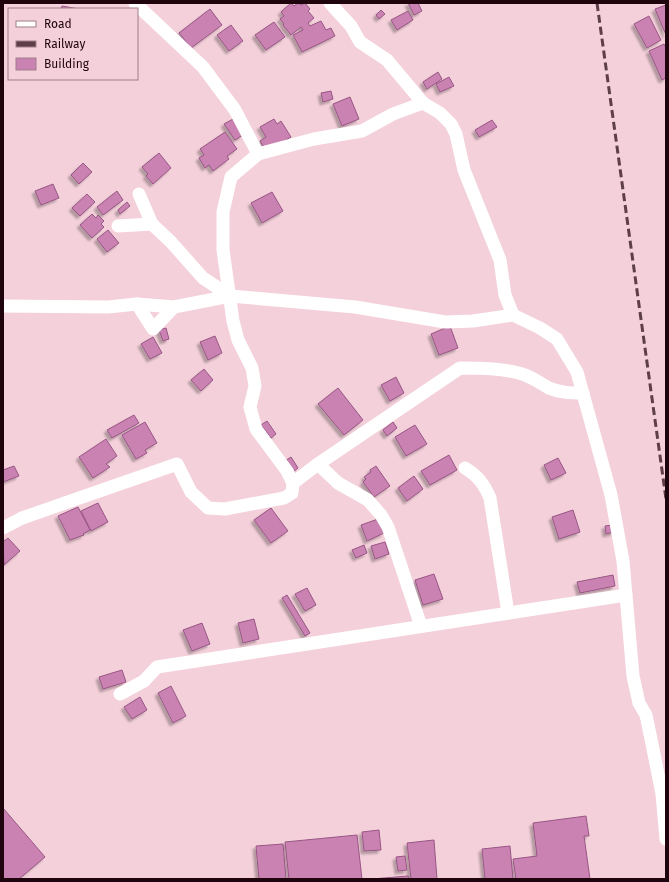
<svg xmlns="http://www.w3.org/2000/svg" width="669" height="882" font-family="'Fira Sans',sans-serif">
  <defs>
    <filter id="shadow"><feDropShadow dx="-3" dy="3" stdDeviation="1" flood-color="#0004"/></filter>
  </defs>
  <rect width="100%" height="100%" fill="#f4d0da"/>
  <g fill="#c982b2" stroke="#985684" filter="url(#shadow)">
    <path d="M291,3L294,6L298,3L301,5L305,3L310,9L308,11L314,18L308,23L310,26L321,21L326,30L331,28L335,36L302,52L293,35L303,30L301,27L291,35L283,25L284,24L280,19L284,16L281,12Z"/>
    <path d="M408,3H418L422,11L414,15Z"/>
    <path d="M666,5V35L655,9Z"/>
    <path d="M62,6L79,9H61Z"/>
    <path d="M210,9L222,25L191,48L179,33Z"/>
    <path d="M381,10L385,14L379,19L376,15Z"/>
    <path d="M408,11L413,20L397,30L391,20Z"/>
    <path d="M649,16L661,40L647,48L634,24Z"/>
    <path d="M274,22L285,37L266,50L255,35Z"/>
    <path d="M231,25L243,41L229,51L217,35Z"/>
    <path d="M664,44L666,48V78L662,80L649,51Z"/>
    <path d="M438,72L442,79L427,89L423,82Z"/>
    <path d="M449,77L454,86L440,92L436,84Z"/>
    <path d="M331,91L333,99L323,102L321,93Z"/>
    <path d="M350,97L359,119L342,126L333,104Z"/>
    <path d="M233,119L243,135L235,140L224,124Z"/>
    <path d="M274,119L277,124L281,121L291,137L267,152L260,141L266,137L260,127Z"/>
    <path d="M492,120L497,127L479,137L475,130Z"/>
    <path d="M225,132L237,149L227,156L229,159L213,171L209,165L205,168L199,158L204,155L200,149Z"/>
    <path d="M159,153L171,168L153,184L146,176L148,174L142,167Z"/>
    <path d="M83,163L92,172L79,184L71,175Z"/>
    <path d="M53,184L59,198L41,205L35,191Z"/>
    <path d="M117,191L123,200L103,215L97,207Z"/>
    <path d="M272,192L283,211L262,223L251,203Z"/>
    <path d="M87,194L95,202L80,216L72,208Z"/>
    <path d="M127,202L130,206L120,214L118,210Z"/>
    <path d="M92,214L96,218L98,215L104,221L101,224L104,227L92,238L80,225Z"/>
    <path d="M108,230L119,243L107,252L97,239Z"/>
    <path d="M450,326L458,348L439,355L431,334Z"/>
    <path d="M166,328L169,339L163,341L159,330Z"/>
    <path d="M215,336L222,353L208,360L200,342Z"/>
    <path d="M153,337L162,353L150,359L141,344Z"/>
    <path d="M204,369L213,380L201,391L191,380Z"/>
    <path d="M396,377L404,393L390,401L381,385Z"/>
    <path d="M338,388L363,420L344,435L318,404Z"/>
    <path d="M134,415L139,423L112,438L107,430Z"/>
    <path d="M267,421L276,434L271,438L261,425Z"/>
    <path d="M145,422L157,443L145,450L147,453L136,459L122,435Z"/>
    <path d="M393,422L397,428L387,436L383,430Z"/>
    <path d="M415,425L427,444L406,456L395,437Z"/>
    <path d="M106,439L117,456L106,464L110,467L93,478L79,457Z"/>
    <path d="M449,455L457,470L430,485L421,471Z"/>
    <path d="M291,457L298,468L293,472L285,461Z"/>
    <path d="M558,458L566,473L551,480L544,465Z"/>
    <path d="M14,466L19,476L3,482V470Z"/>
    <path d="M376,466L390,486L374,497L363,482L366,479L364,477L371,472L370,470Z"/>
    <path d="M414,476L423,489L407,501L398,488Z"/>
    <path d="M98,503L108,522L91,531L81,511Z"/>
    <path d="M78,507L90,530L83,534L84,535L70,540L58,516Z"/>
    <path d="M271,508L288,531L271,543L254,520Z"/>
    <path d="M573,510L580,532L559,539L552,517Z"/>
    <path d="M378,519L384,533L367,541L361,525Z"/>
    <path d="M612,525L614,532L606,534L605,526Z"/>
    <path d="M8,538L20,551L4,565L3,542Z"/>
    <path d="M385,542L389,554L375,559L371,546Z"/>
    <path d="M364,545L367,553L356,558L352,550Z"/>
    <path d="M434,574L443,599L423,605L415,580Z"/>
    <path d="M613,575L615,586L580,593L577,582Z"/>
    <path d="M307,588L316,605L305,611L295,594Z"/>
    <path d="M287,595L310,633L305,636L282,598Z"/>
    <path d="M254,619L259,639L243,643L238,623Z"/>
    <path d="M202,623L210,644L192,651L183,630Z"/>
    <path d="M122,670L126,682L103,689L99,677Z"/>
    <path d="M171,686L186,716L173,723L158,693Z"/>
    <path d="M140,697L147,710L132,719L124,707Z"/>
    <path d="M3,808L45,857L19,879H3Z"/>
    <path d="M586,816L589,836H584L590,879H516L513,859L537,856L533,823Z"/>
    <path d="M379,830L381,850L364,851L362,832Z"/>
    <path d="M357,835L362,879H289L285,842Z"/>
    <path d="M434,840L437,879H411L407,843Z"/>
    <path d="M283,844L286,879H259L256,846Z"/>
    <path d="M510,846L513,879H485L482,849Z"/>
    <path d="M405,856L407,870L398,871L396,857Z"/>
    <path d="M408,876L409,879H372Z"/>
  </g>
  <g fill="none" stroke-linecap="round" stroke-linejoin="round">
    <g stroke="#fff" stroke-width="13">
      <path d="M135,3L203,67L235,110L258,154"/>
      <path d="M330,3L351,26L360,42L387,60L423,103L440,113L451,124L456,134L464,170L500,260L505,295L513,315"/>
      <path d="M139,194L152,224"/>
      <path d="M118,226L152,224L171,242L203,278L230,296"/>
      <path d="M137,304L153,329L174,307"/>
      <path d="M3,306L108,307L137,304L174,307L230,296L355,307L445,322L473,321L513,315L540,328L557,339L577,372L611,495L623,561L633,676L639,703L646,715L651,739L662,794L666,839"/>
      <path d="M318,464L460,368C480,368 502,368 522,374C532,377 540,383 549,388C560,393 571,393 583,393"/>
      <path d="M465,468C478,476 484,484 490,498L508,613"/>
      <path d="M293,483L318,464L338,483L368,500L381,515L388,527L421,626"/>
      <path d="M3,528L22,518L177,464L191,492L208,508L225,509L284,498L292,493L293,483L287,471L256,429L250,407L255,386L252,368L238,340L233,321L223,250V212L231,177L258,154L314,139L362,131L393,114L423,103"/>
      <path d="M120,694L144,681L157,667L626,595"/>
    </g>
    <path stroke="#5e3f49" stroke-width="3" stroke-dasharray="8 4" stroke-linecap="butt" d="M597,3L666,499"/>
  </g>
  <rect width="669" height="882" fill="none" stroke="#1f030d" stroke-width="8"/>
  <rect x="8" y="8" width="130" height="72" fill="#f4d0da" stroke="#9f7e88"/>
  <rect x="16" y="21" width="20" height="6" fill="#ffffff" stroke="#9f7e88"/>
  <text x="44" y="28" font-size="12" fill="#1f030d">Road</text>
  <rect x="16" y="41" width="20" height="6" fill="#5e3f49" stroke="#9f7e88"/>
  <text x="44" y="48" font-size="12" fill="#1f030d">Railway</text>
  <rect x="16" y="58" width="20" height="12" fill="#c982b2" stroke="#9f7e88"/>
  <text x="44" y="68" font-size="12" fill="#1f030d">Building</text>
</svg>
